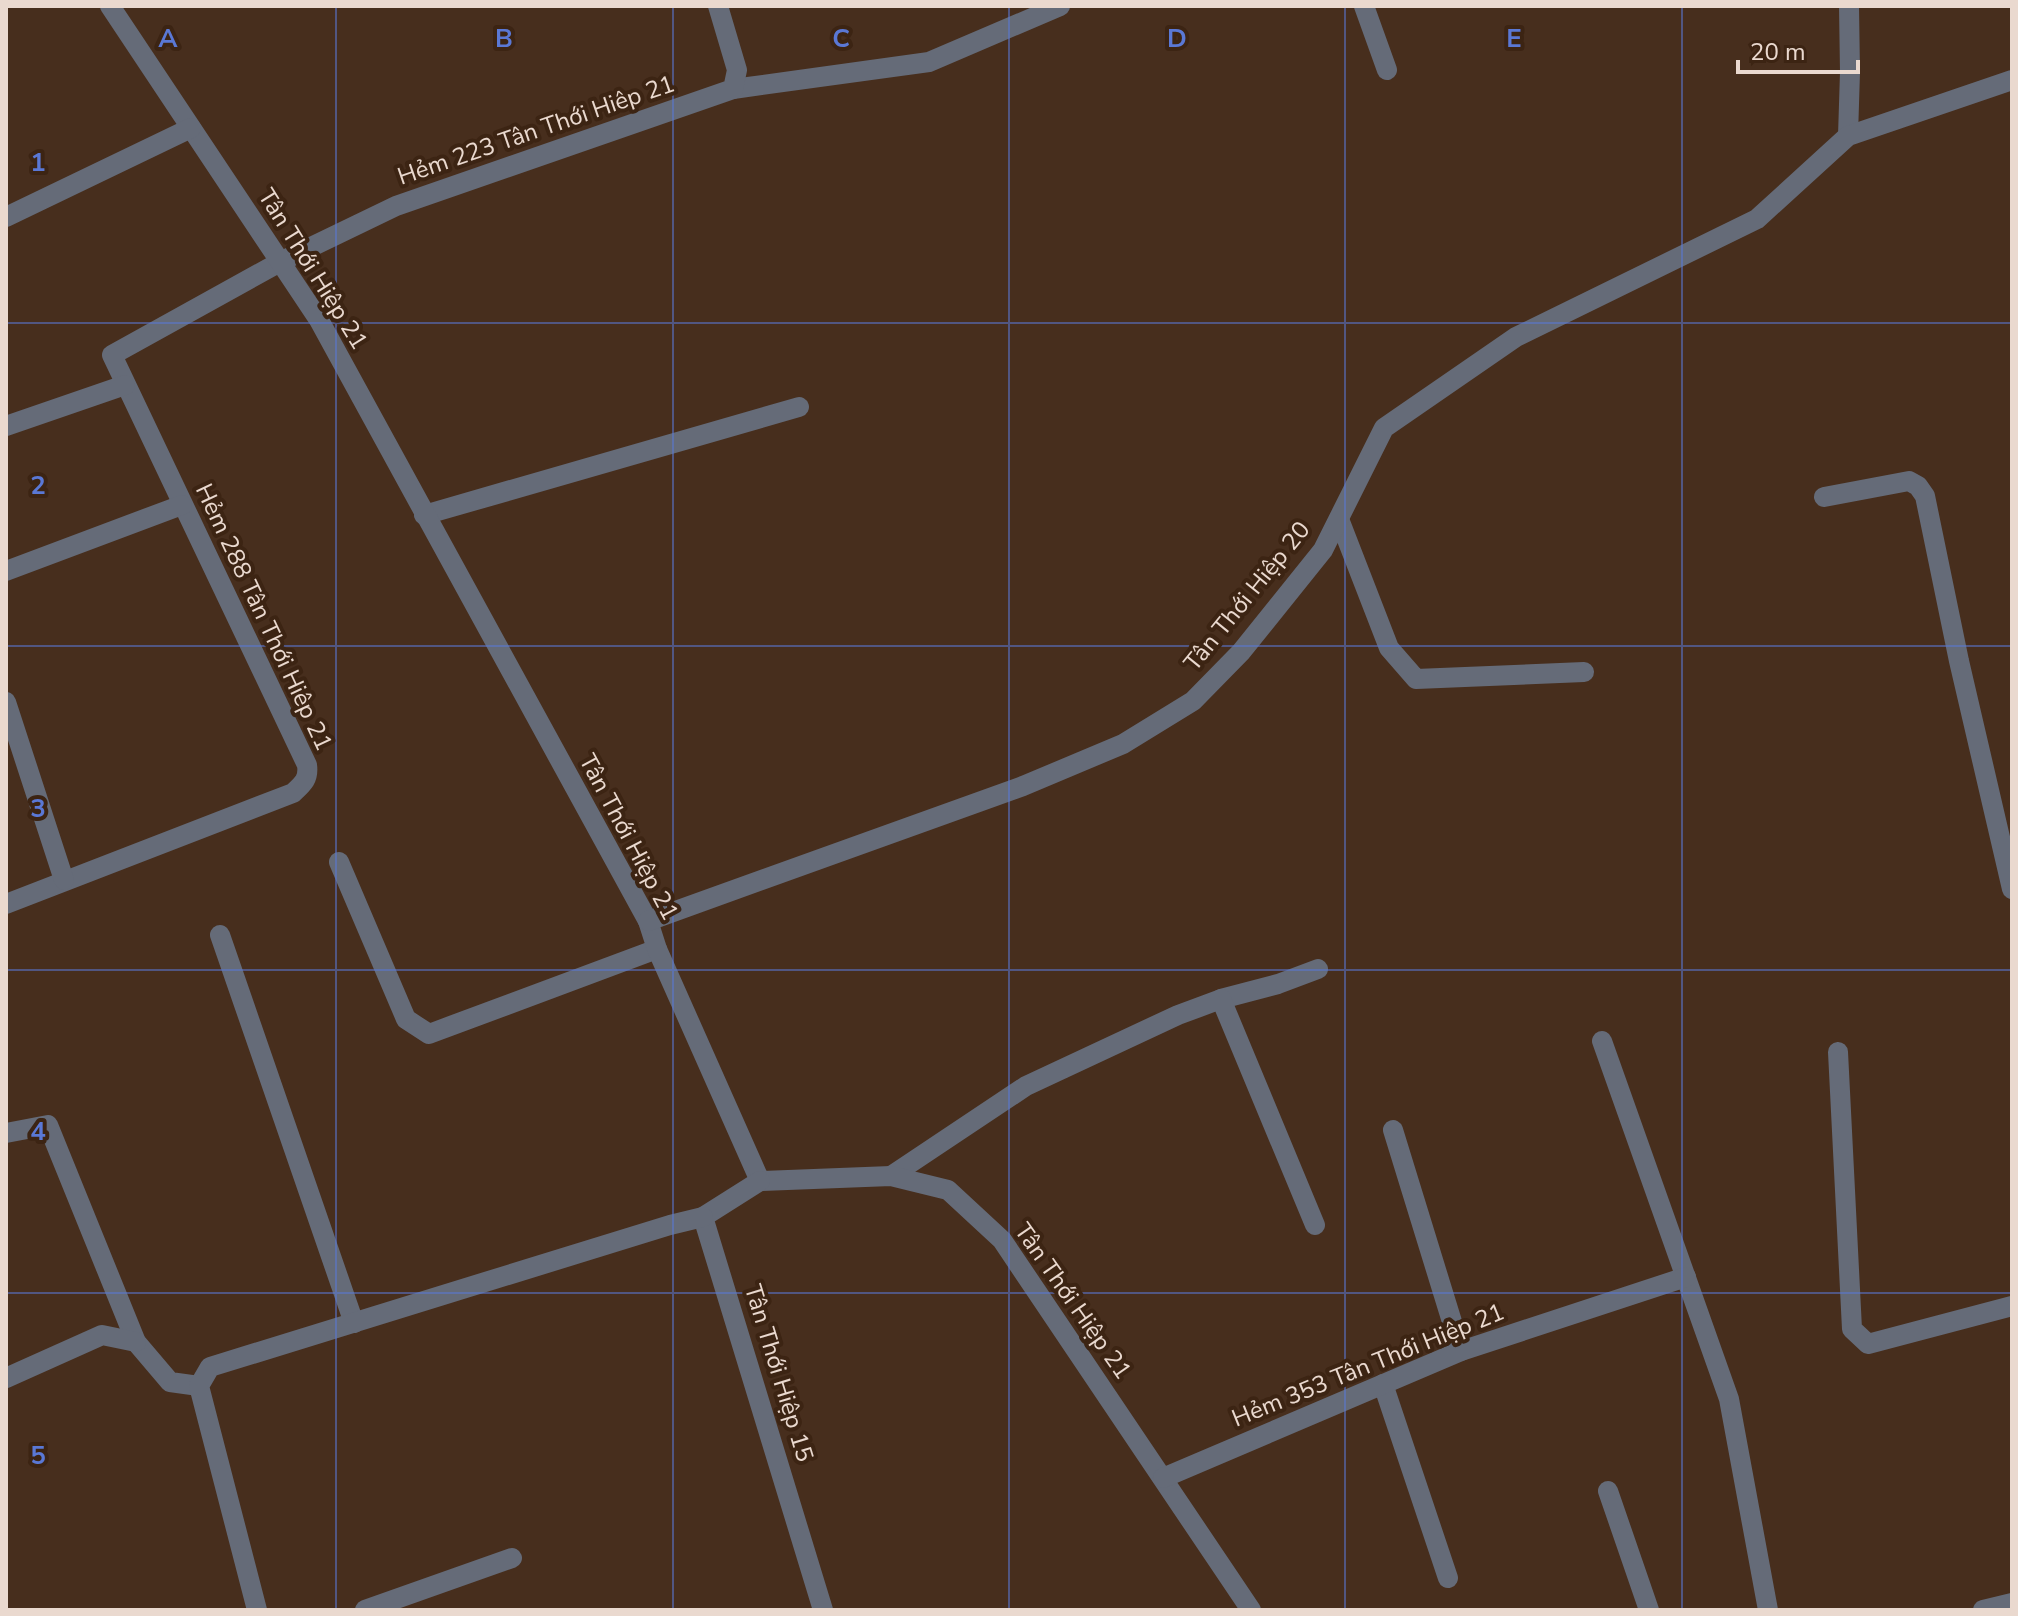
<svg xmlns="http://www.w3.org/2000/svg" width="2018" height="1616" font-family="'Nunito Sans',sans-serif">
  <rect width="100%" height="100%" fill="#472e1d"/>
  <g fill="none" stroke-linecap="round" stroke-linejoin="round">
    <g stroke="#656b78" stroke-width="20">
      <path d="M1364,6L1387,70"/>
      <path d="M733,89L929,62L1060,6"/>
      <path d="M424,515L799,407"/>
      <path d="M1339,519L1389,648L1416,679L1584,672"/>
      <path d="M339,862L406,1019L429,1034L657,949"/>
      <path d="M6,904L293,793C303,784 309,779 307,765L112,355L280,262L396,206L733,89L737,70L718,6"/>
      <path d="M220,935L354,1323"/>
      <path d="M1221,999L1278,984L1318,969"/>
      <path d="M1838,1052L1852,1329L1868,1344L2012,1306"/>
      <path d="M891,1176L1026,1086L1178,1015L1221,999L1315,1225"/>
    </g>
    <g stroke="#656b78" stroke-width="20">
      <path d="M110,6L319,320L648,921L657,949L760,1181L891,1176L948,1190L1002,1240L1251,1610"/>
      <path d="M1848,136L1850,72L1849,6"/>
      <path d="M6,217L191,128"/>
      <path d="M6,426L125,385"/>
      <path d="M1824,497L1909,481L1918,486L1925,496L1959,661L2012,889"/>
      <path d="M6,571L182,505"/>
      <path d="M6,702L64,880"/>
      <path d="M648,921L1023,786L1123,744L1193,701L1241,652L1323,550L1384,428L1516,337L1757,219L1848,136L2012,80"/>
      <path d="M1602,1041L1729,1399L1768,1610"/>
      <path d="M1393,1130L1461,1351"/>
      <path d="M6,1133L48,1125L136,1342L170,1382L199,1386"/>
      <path d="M760,1181L703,1217L823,1610"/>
      <path d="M6,1378L102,1335L136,1342"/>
      <path d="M1383,1384L1448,1578"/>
      <path d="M1163,1478L1461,1351L1686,1277"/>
      <path d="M1608,1491L1649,1610"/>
      <path d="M257,1610L199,1386L210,1367L670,1225L703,1217"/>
      <path d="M365,1610L512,1558"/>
      <path d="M1983,1610L2012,1603"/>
    </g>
  </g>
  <path fill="none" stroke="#5a78d5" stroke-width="2" stroke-opacity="0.55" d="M336,6V1610M673,6V1610M1009,6V1610M1345,6V1610M1682,6V1610M6,323H2012M6,646H2012M6,970H2012M6,1293H2012"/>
  <g text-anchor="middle" stroke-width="8" stroke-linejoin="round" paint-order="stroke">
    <g font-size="24" fill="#ead9cf" stroke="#3c2413">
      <text transform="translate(536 130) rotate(-19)" y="8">Hẻm 223 Tân Thới Hiêp 21</text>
      <text transform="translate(313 269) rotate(58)" y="8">Tân Thới Hiệp 21</text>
      <text transform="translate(1247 596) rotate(-51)" y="8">Tân Thới Hiệp 20</text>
      <text transform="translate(264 617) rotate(65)" y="8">Hẻm 288 Tân Thới Hiêp 21</text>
      <text transform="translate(629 837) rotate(62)" y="8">Tân Thới Hiệp 21</text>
      <text transform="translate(1073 1301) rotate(55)" y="8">Tân Thới Hiệp 21</text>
      <text transform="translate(1368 1365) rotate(-22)" y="8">Hẻm 353 Tân Thới Hiệp 21</text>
      <text transform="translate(779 1373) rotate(73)" y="8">Tân Thới Hiệp 15</text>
    </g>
  </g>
  <g font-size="26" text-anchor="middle" font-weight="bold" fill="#5a78d5" stroke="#3c2413" stroke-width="8" stroke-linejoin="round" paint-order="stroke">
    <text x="168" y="47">A</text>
    <text x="504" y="47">B</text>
    <text x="841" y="47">C</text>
    <text x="1177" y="47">D</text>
    <text x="1514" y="47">E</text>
    <text x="38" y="171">1</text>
    <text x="38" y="494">2</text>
    <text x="38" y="817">3</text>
    <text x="38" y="1140">4</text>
    <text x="38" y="1464">5</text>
  </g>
  <rect width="2018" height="1616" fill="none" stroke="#ead9cf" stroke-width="16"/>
  <path d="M1738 60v12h120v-12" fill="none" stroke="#ead9cf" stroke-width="4"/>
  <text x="1750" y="60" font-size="24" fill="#ead9cf" stroke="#3c2413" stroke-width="6" paint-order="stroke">20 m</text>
</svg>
